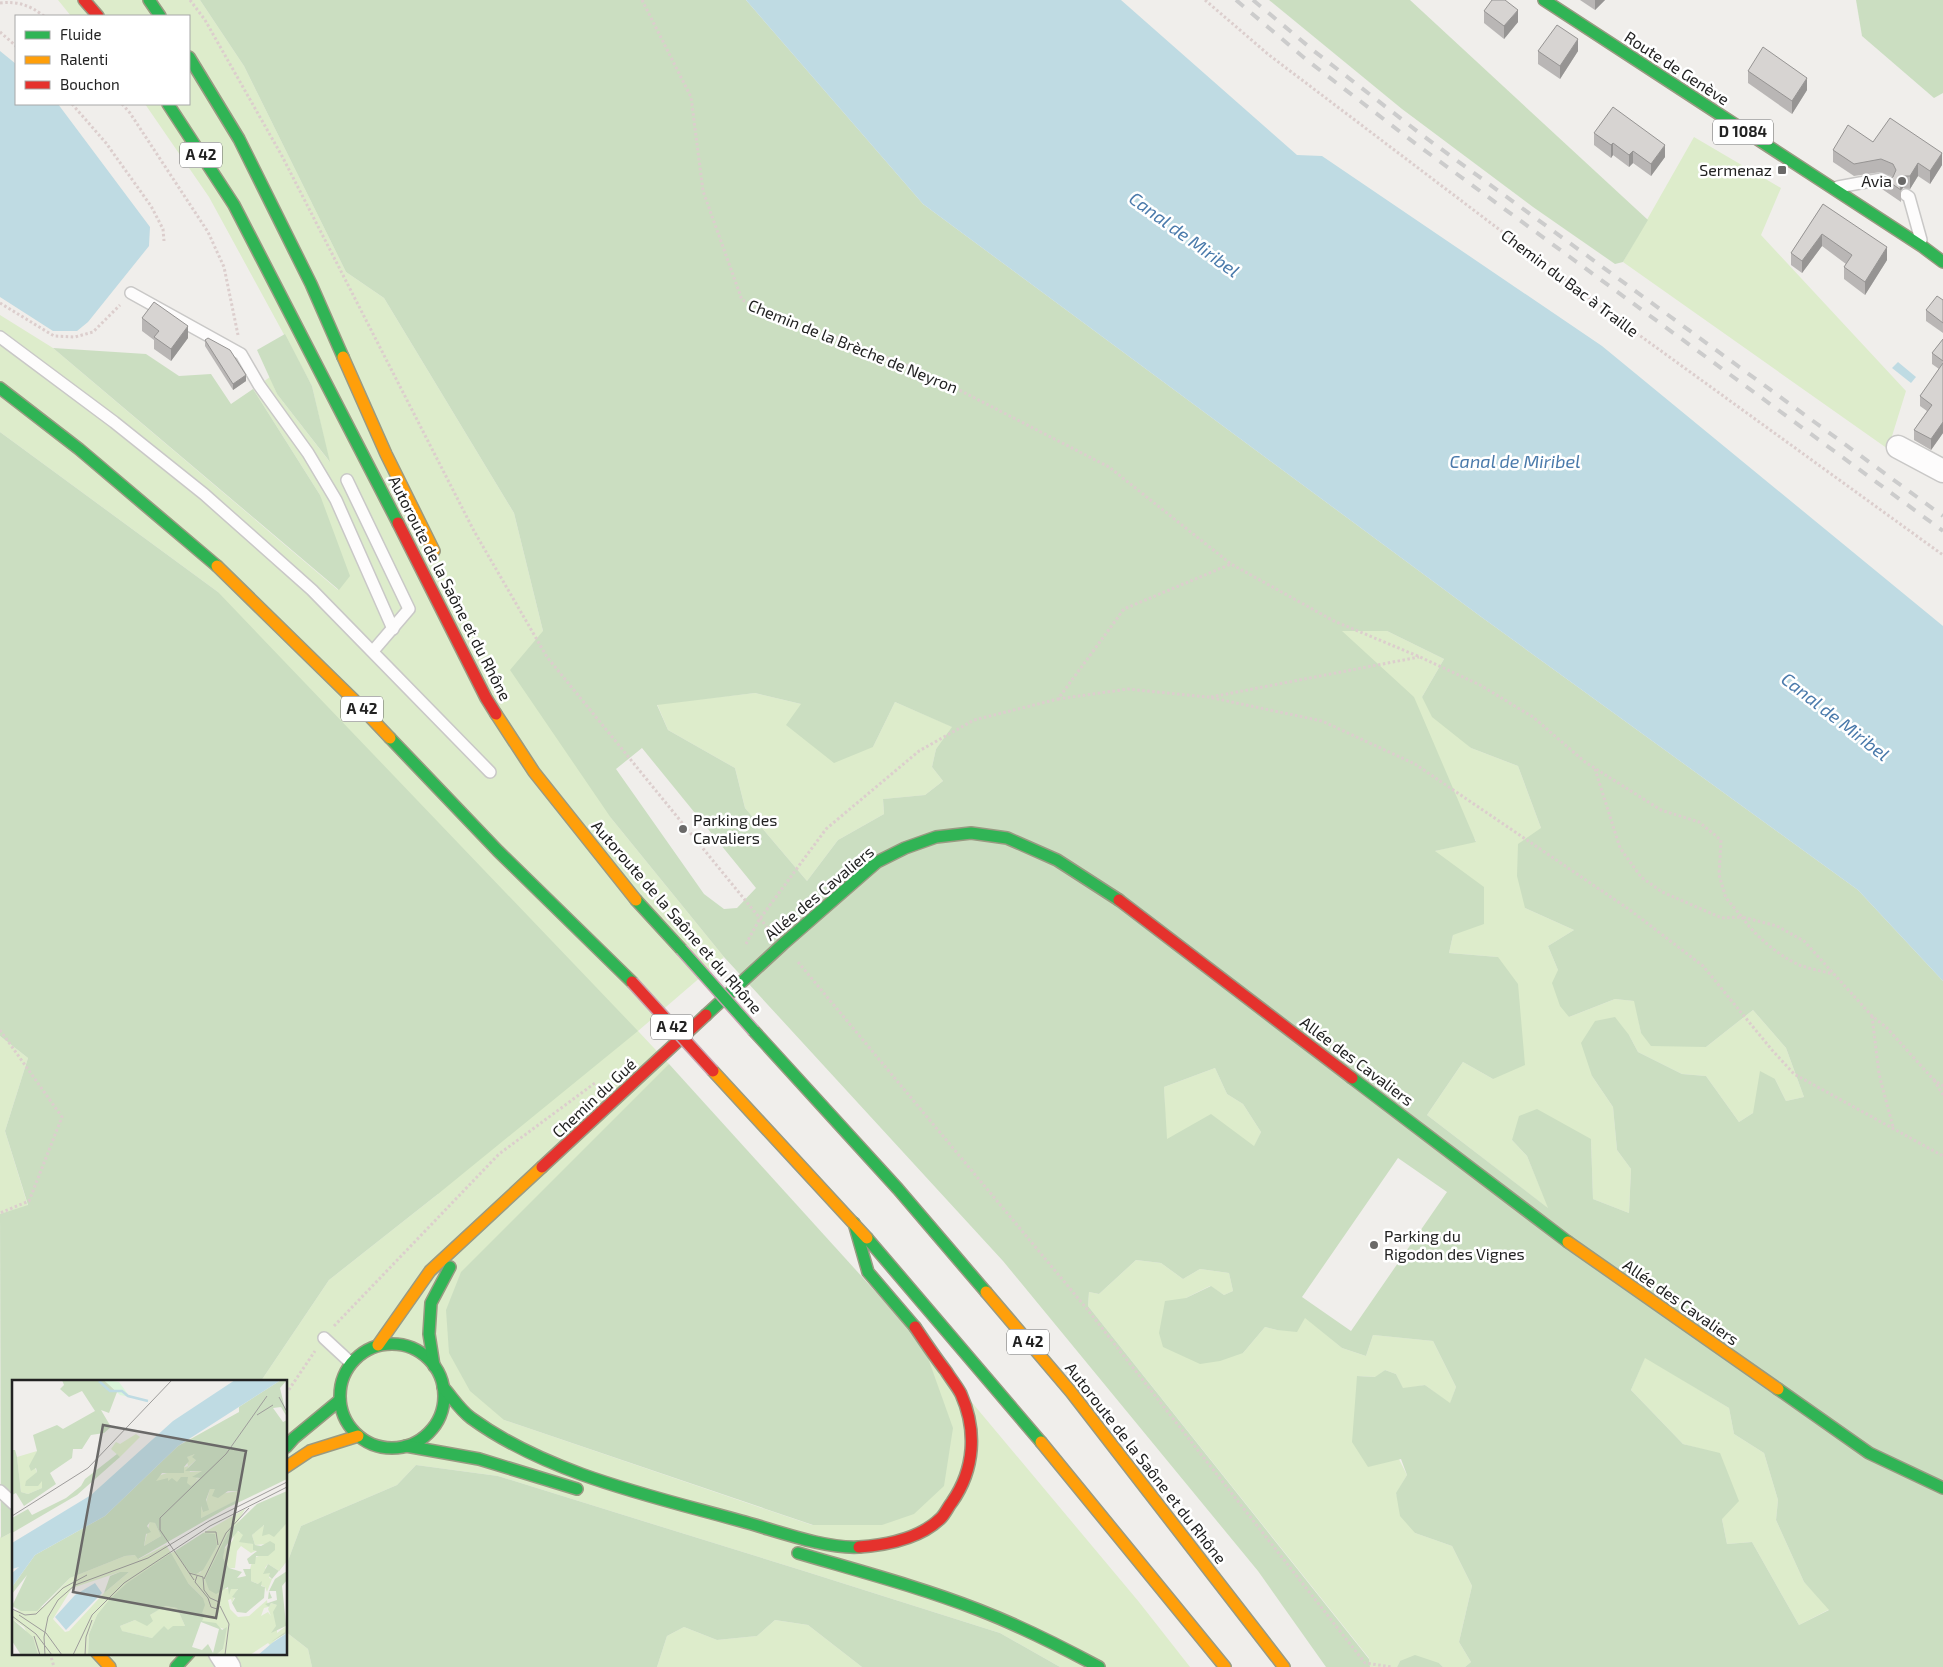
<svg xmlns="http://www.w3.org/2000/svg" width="1943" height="1667" font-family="'Exo 2',sans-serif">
  <rect width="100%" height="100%" fill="#f0eeeb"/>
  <g fill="#ddeccb">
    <path d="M58,0H200L244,66L346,272L384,298L514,513L543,631L611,818L724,957L638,1031L669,1064L504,1420L812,1525H882L923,1344L1139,1602L1190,1667H1060L1000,1633L804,1571L498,1476L416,1465L397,1485L301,1526L286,1566V1381H261L329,1280L438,1194L218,592L0,432V315L53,348L338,590L320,495L253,389L270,377L277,394L329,461L312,386L209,197L145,104H189V16H71Z"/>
    <path d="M1694,137L1781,188L1761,235L1906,391L1888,449L1623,262Z"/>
    <path d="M1341,631H1387L1444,659L1422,697L1471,748L1518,766L1541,828L1525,908L1574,930L1548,946L1558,970L1569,1017L1615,999L1635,1001L1641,1033L1706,1047L1753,1010L1786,1048L1804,1097L1786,1101L1775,1079L1753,1113L1739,1122L1706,1076L1682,1074L1638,1052L1629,1035L1592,1076L1613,1107L1617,1150L1631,1169L1629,1213L1593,1199L1591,1139L1512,1140L1527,1156L1549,1209L1427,1115L1463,1062L1493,1079L1498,957L1449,953L1453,935L1435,851L1476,841Z"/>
    <path d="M755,693L801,704L873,747L895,702L953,727L936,749L932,767L943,781L925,795L883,799L884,814L838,840L807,881L745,808L735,768L668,730L657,704Z"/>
    <path d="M0,1036L28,1058L5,1131L28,1206L0,1214Z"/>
    <path d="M1215,1068L1227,1094L1243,1104L1261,1132L1254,1147L1166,1139L1164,1087Z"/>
    <path d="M1136,1260L1161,1263L1183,1279L1200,1269L1229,1273L1233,1291L1224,1295L1210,1286L1186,1298L1243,1353L1265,1327L1277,1330L1305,1317L1342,1348L1366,1356L1373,1335L1433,1341L1456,1387L1450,1404L1425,1385L1403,1389L1396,1374L1385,1370L1376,1377L1357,1376L1407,1475L1396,1494L1415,1533L1452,1546L1472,1586L1459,1642L1471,1662L1465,1667H1443L1439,1663L1400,1661L1397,1667H1370L1369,1658L1088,1306L1089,1292L1099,1294Z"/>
    <path d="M1645,1357L1729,1408L1734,1434L1764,1453L1778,1500L1776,1520L1804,1582L1830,1609L1799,1625L1752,1542L1727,1544L1722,1519L1720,1454L1683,1444L1631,1390Z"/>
    <path d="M14,1531V1653H286V1632L308,1649L312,1667H0V1536L1,1538Z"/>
    <path d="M775,1620L808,1625L862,1667H657L667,1636L684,1627L717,1640L757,1636Z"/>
  </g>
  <g fill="#cbdec1" fill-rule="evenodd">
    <path d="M200,0H746L923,204L1480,616L1858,890L1943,981V1667H1465L1471,1662L1459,1642L1472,1586L1452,1546L1415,1533L1400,1516L1396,1493L1407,1475L1401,1459L1368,1467L1352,1442L1357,1376L1375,1377L1385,1370L1396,1374L1403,1388L1425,1385L1450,1403L1456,1387L1433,1341L1373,1335L1366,1356L1342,1348L1305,1318L1297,1332L1277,1330L1265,1327L1243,1353L1220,1361L1200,1364L1163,1347L1159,1333L1165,1301L1186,1298L1211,1286L1224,1295L1233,1291L1229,1273L1200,1269L1183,1279L1161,1263L1136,1260L1099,1294L1089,1292L1088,1306L1369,1659L1370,1667H1326L1258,1571L1003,1261L724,957L611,818L510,670L543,631L514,513L384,298L346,272L244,66ZM1342,631H1387L1444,659L1422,697L1432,717L1471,748L1518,766L1541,828L1518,844L1517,876L1525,908L1574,930L1548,946L1558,970L1552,983L1560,1006L1569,1017L1615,999L1634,1001L1641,1033L1651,1046L1706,1047L1753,1010L1786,1048L1804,1097L1786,1101L1775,1079L1760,1071L1753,1113L1739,1122L1706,1076L1682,1074L1638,1052L1629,1035L1615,1017L1595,1021L1581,1043L1592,1076L1613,1107L1617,1150L1631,1169L1629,1213L1593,1199L1591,1139L1537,1109L1519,1116L1512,1140L1527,1156L1548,1208L1427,1115L1463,1062L1493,1079L1525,1065L1518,984L1498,957L1449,953L1453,935L1484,924V887L1435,851L1476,842L1414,697ZM755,693L801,704L786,725L834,763L873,747L895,702L952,727L936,749L932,767L943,781L925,795L883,799L884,814L838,840L807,881L745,808L735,768L668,730L657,705ZM642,748L756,888L737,908L724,909L704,894L616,769ZM1215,1068L1227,1094L1243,1104L1261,1132L1254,1146L1211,1114L1167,1139L1164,1087ZM1398,1158L1447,1192L1351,1331L1302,1297ZM1645,1358L1729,1408L1734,1434L1764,1453L1778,1500L1776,1520L1804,1582L1829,1610L1799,1625L1752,1542L1727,1544L1722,1519L1739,1501L1720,1453L1683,1444L1631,1390Z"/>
    <path d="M1269,0H1410L1648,220L1623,262L1615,264L1533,207L1402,109Z"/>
    <path d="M1856,0H1943V93L1934,98L1862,36Z"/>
    <path d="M285,334L312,386L330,462L277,394L257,350Z"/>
    <path d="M53,348L146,354L179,376L211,374L231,404L253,389L320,495L350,576L339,590Z"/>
    <path d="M0,432L218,592L638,1031L438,1194L329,1280L261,1381H14V1531L1,1538L0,1214L28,1205L5,1131L28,1058L0,1036Z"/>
    <path d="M669,1064L923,1344L953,1428L944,1486L914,1514L882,1525H813L504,1420L470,1391L449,1353L446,1310L461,1272Z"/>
    <path d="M416,1465L498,1476L804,1571L1000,1633L1060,1667H862L808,1625L775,1620L757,1636L717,1640L684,1627L667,1636L657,1667H312L308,1649L286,1632V1566L301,1526L397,1485Z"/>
    <path d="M1415,1655L1439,1663L1443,1667H1397L1400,1661Z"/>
  </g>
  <g fill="#bfdbe3">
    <path d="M746,0H1121L1297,155L1322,156L1602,346L1943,626V981L1858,890L1480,616L923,204Z"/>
    <path d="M0,51L16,64V104H58L150,227L149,246L88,322L77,331H53L0,297Z"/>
    <path d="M1898,362L1916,377L1911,383L1892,368Z"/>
  </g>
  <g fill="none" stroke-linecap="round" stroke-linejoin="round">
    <g stroke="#c9c8c7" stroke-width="14">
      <g id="lane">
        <path d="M1838,187L1882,179L1889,183"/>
        <path d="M1906,195L1909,197L1921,240"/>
        <path d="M131,293L241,354L259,385L308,453L336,500L393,629"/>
        <path d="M0,337L114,422L204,494L312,590L490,772"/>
        <path d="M347,480L409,609L373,651"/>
        <path d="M324,1338L351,1363"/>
        <path d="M0,1491L14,1504"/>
      </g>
    </g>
    <g stroke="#c9c8c7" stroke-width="25">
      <g id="street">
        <path d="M1898,447L1943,471"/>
        <path d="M220,1653L229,1667"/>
      </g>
    </g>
    <g stroke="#999a82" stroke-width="14">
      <g id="fast">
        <path d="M149,0L160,16"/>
        <path d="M1544,0L1923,247L1943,262"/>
        <path d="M189,57L239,139L311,284L343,357"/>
        <path d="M168,104L234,205L398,523"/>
        <path d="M0,388L79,449L217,566"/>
        <path d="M390,738L498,851L632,982"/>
        <path d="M636,900L681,949"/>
        <path d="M706,1015L783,944L877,862L905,848L936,837L971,833L1007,838L1057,860L1119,900"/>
        <path d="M754,1031L898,1189L986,1292"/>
        <path d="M1352,1078L1568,1242"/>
        <path d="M854,1223L868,1272L915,1327"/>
        <path d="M867,1238L1041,1442"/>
        <circle cx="392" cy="1396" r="52"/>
        <path d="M434,1366L429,1334L431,1303L450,1267"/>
        <path d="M443,1387C452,1397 460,1410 471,1418C548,1474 651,1496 741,1521C775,1530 824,1549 859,1547"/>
        <path d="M1778,1389L1869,1453L1943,1488"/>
        <path d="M406,1446L479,1459L577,1489"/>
        <path d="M286,1447L294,1438L340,1400"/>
        <path d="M798,1553C859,1571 920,1587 979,1610C1020,1626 1060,1646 1099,1667"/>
        <path d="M176,1667L189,1653"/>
      </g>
    </g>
    <g stroke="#999a82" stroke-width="14">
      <g id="slow">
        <path d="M343,357L386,454L434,551"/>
        <path d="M217,566L354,700L390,738"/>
        <path d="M496,714L534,772L636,900"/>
        <path d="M713,1071L867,1238"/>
        <path d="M1568,1242L1778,1389"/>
        <path d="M986,1292L1071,1392L1284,1667"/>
        <path d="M378,1345L430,1271L542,1167"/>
        <path d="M1041,1442L1225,1667"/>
        <path d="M286,1467L310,1451L358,1436"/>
        <path d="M97,1653L110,1667"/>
      </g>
    </g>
    <g stroke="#999a82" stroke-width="14">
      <g id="jam">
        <path d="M84,0L98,16"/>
        <path d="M398,523L486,698L496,714"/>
        <path d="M1119,900L1352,1078"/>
        <path d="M542,1167L706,1015"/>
        <path d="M859,1547C887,1545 920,1539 941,1518C945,1514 948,1507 952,1502C975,1469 977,1430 961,1394C957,1386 950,1378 946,1371C935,1357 925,1342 915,1327"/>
      </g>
    </g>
    <g stroke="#dccecd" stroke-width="3" stroke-dasharray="2.5 2.5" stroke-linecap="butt">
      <path d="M190,0L205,20L282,156L474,531L547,657L767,927"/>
      <path d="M642,0L691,97L703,191L742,300L928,374L1109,467L1231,564L1334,621L1420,657L1480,685L1533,717L1585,762L1661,810L1699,822L1721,840L1719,875L1726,898L1742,917L1777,926L1804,941L1872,1016L1887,1028L1933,1079L1943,1086"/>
      <path d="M1205,0L1269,55L1628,327L1943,555"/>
      <path d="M0,3C18,1 29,5 44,16"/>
      <path d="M0,32L16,46"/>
      <path d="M72,104L106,143L151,206L163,229L164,241"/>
      <path d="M122,104L130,113L208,232L224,267L238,335"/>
      <path d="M0,303L54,336L75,337L93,332L120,305"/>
      <path d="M1211,697L1419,657"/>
      <path d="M1058,699L1128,689L1208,697L1322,721L1415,764L1630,910L1703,966L1772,1050L1794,1074L1943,1156"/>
      <path d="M1595,769L1620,848L1641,877L1662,892L1722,918L1742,917C1755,936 1778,955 1799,965C1810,969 1822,971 1833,974"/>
      <path d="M746,944L759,920L826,829L919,751L974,720L1058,699L1124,609L1231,564"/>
      <path d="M798,962L1087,1309L1365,1663L1392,1667"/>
      <path d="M1872,1016L1879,1074L1893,1127"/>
      <path d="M0,1030L62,1117L29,1201L0,1213"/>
      <path d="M1934,1080L1943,1095"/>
      <path d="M334,1326L499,1154L595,1083"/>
      <path d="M286,1394L315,1351"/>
      <path d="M50,1653L54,1667"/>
    </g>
    <use href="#lane" stroke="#fdfcfc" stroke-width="11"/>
    <use href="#street" stroke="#fdfcfc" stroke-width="22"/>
    <use href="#fast" stroke="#30b455" stroke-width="11"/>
    <use href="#slow" stroke="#ff9f0a" stroke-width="11"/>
    <use href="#jam" stroke="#e5322d" stroke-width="11"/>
    <g stroke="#ccc" stroke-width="4" stroke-dasharray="10 10" stroke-linecap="butt">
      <path d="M1236,0L1308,61L1416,144L1943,531"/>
      <path d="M1253,0L1314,51L1422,135L1943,516"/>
    </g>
    <g stroke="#c5a2ac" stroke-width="14" stroke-linecap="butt">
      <path id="fast-bridge" d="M681,949L754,1031"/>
    </g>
    <g stroke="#c5a2ac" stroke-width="14" stroke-linecap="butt">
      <path id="jam-bridge" d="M632,982L713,1071"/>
    </g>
    <use href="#fast-bridge" stroke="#30b455" stroke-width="11"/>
    <use href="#jam-bridge" stroke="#e5322d" stroke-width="11"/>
  </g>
  <g fill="#b9b6b5">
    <path d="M1580,0H1605L1595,10Z"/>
    <path d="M1484,11L1518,22L1504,39L1484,23Z"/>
    <path d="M1538,51H1578L1560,79L1538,64Z"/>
    <path d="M1748,71L1807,90L1792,114L1748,83Z"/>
    <path d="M1594,133L1665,157L1651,176L1633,163L1629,167L1613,155L1611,158L1594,145Z"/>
    <path d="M1873,142L1942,165L1930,184L1918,176L1910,189L1903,188L1901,190V202L1879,187V175L1889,178L1893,177L1881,172L1854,176L1833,162V150Z"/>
    <path d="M1823,204L1887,260L1865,295L1844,279V267L1846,264L1822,246L1802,273L1791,265V253Z"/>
    <path d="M1943,300V333L1926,321V310Z"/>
    <path d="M142,318L188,338L171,361L154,349V340L142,331Z"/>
    <path d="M1943,339V433L1931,450L1914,440V430L1927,411L1920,406V396L1939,369L1932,364V353Z"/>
    <path d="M205,340L246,381L233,390L205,346Z"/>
  </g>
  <g fill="#969493">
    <path d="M1595,0H1605L1595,10Z"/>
    <path d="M1518,10V22L1504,39V26Z"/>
    <path d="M1578,39V51L1560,79V66Z"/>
    <path d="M1807,78V90L1792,114V101Z"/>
    <path d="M1613,143V155L1611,158V145Z"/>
    <path d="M1665,145V157L1651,176V164Z"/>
    <path d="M1633,151V163L1629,167V155Z"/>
    <path d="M1942,153V165L1930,184V171Z"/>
    <path d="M1918,163V176L1910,189V176Z"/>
    <path d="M1903,176V188L1901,190L1899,183L1900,179Z"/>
    <path d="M1822,234V246L1802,273V261Z"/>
    <path d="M1887,247V260L1865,295V282Z"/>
    <path d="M188,326V338L171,361V349Z"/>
    <path d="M246,375V381L233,390V384Z"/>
    <path d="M1943,422V433L1931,450V439Z"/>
  </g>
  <g fill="#d7d4d2" stroke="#969493">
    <path d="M1492,0H1505L1518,10L1504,26L1484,11Z"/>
    <path d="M1557,25L1578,39L1560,66L1538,51Z"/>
    <path d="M1763,47L1807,78L1792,101L1748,71Z"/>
    <path d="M1613,107L1665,145L1651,164L1633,151L1629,155L1613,143L1611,145L1594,133Z"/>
    <path d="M1890,118L1942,153L1930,171L1918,163L1910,176H1903L1900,179L1899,183L1901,190L1879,175L1889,178L1893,177L1896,170L1893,164L1881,159L1854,164L1833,150L1848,125L1873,142Z"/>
    <path d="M1823,204L1887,247L1865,282L1844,267L1852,255L1822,234L1802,261L1791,253Z"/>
    <path d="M1937,296L1943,300V323L1926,310Z"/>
    <path d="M154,302L188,326L171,349L154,337L159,331L142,318Z"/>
    <path d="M208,338L230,350L246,375L233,384L205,340Z"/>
    <path d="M1943,339V361L1932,353Z"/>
    <path d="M1943,363V422L1931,439L1914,430L1932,405L1920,396Z"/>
  </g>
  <g fill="#6a6968" stroke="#fff" stroke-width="2">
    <rect x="1777" y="165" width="10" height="10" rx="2.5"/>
    <circle cx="1902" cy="181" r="5"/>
    <circle cx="683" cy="829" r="5"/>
    <circle cx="1374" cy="1245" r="5"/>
  </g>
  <g text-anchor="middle" stroke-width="5" stroke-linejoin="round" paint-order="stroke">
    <g fill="#fff" stroke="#646464" stroke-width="1">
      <rect x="1713" y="119.5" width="60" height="25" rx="4"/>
      <rect x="180" y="142.5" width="42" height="25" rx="4"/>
      <rect x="341" y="696.5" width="42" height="25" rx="4"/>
      <rect x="651" y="1014.5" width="42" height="25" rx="4"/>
      <rect x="1007" y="1329.5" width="42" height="25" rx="4"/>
    </g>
    <g font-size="15" font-weight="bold" fill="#222">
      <text x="1743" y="137">D 1084</text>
      <text x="201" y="160">A 42</text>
      <text x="362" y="714">A 42</text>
      <text x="672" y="1032">A 42</text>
      <text x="1028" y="1347">A 42</text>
    </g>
    <g font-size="16" fill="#222" stroke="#fff">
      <text transform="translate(1677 68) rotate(33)" y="6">Route de Genève</text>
      <text transform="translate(1570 283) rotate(37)" y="6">Chemin du Bac à Traille</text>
      <text transform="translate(853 346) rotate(22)" y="6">Chemin de la Brèche de Neyron</text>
      <text transform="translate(450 588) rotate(63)" y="6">Autoroute de la Saône et du Rhône</text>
      <text transform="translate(819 893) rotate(-40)" y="6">Allée des Cavaliers</text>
      <text transform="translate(677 917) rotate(49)" y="6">Autoroute de la Saône et du Rhône</text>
      <text transform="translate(1357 1061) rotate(37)" y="6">Allée des Cavaliers</text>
      <text transform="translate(594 1098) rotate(-43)" y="6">Chemin du Gué</text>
      <text transform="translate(1681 1302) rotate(35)" y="6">Allée des Cavaliers</text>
      <text transform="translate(1146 1463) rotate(52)" y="6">Autoroute de la Saône et du Rhône</text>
    </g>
    <g font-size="16" fill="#222" stroke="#fff" text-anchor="end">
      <text x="1772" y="176">Sermenaz</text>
      <text x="1892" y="187">Avia</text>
      <text x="693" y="826" text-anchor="start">Parking des<tspan x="693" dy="18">Cavaliers</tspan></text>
      <text x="1384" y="1242" text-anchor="start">Parking du<tspan x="1384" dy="18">Rigodon des Vignes</tspan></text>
    </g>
    <g font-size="18" font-style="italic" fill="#4a7aab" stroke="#fff">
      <text transform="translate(1184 235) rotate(36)" y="6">Canal de Miribel</text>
      <text x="1515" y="468">Canal de Miribel</text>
      <text transform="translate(1835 717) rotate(38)" y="6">Canal de Miribel</text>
    </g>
  </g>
  <g transform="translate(12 1380)">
    <rect width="275" height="275" fill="#f0eeeb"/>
    <path d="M124,54L128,57L108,77L99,69L104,62L108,64ZM25,71L20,82L25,92L21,97L30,101V108L16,114L9,112L5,77ZM183,74L184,80L176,87L178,92L190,91L184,99L188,97L179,107L163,102L136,107L140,98L176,86L174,77ZM202,108L208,114L226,111L225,116L228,119L189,138V126L191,132L198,109ZM233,129L195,201L197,210L226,208L220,223L219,219L216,220L218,229L226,237L237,236L255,220L256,227L252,228L249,236L256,232L259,236L256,229L259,223L265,225V253L274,246L273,252L258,265L256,263L238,275H204L211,269L212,249L189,241L191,218L176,203L85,235L77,254L76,275H26L12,247L0,239V231L31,227L58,198L113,176L124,175L127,179L154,165L159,173L163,171L188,193L205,166L191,153ZM108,192H117L92,213L57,251L53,252L41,239L60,208ZM138,141L143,143L149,156L132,166ZM275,143V181L267,191L256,184L253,188L259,193L257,198L260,199L255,212L253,207L239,201L237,193L241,178L255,173L254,164L243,165L240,155L251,145L257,153H265ZM223,151L232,154V162L242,164L246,170L239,173L229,166L225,171L223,188H217L211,178L212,170L221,160ZM152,226L165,228L173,246L140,258L109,251L108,246L123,240L135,243L138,235Z" fill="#ddeccb" fill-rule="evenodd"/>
    <path d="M50,0H92L105,12L97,33L89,30L99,47L92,53L79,55L70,69H61L60,78L38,93L44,104L12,126L4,113L0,115V70H3L5,77L9,112L16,114L30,108V101L26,106H13L14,101L25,92L24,88L19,91L17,86L25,71L21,55L45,45L51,49L83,31L70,11L57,17L48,9L52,5ZM269,0H275L268,8L275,37L269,27L261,28L271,42L275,40V99L215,128L126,179L123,175L113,176L58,198L25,231H9L0,226L15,195L0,214V207L23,175L93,136L166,66L227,32V27ZM183,74L180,77L184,80L173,91H190L180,97L188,98L179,106L175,103L176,97H169L165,102L160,98L156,101V98L144,101L150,93H172V87L177,81L175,77ZM198,109H203L200,116L206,118L216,111H226L227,119L189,138V126L191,132L197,130L194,120ZM138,142L143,143L149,156L132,166L134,154L139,152L135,146ZM105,74L108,77L65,115L0,153V138L16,129L20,135L54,118L69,106L73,99ZM275,111V143L262,157L257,154L250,156L252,145L240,155L243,165L249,166L258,161L263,164V170L256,176H244L243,184H237L235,179L245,171L241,170V164L227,162L231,155L226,151L213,167L211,178L217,188L230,192L225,198L234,196L231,189H239V201L246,204L250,201L249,206L253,207L252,218L247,222L234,233L225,232L220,223L223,218L220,217L226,209H219L217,215L216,207L204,214L197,210L193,199L217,151L245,124ZM191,153L203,154L205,166L191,190L184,194L177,192L163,171ZM159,173L176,203L191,218L193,225L190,233L193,235L190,241L204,243L210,250L215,247L211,269L204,275H76L77,254L85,235L97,220L115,203ZM153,226L165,228L173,246H161L156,250L152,246L140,258L110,251L108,246L123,240L135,246L141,241L138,235ZM189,242L207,249L201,273L196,264L190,270L180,267ZM275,181L260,199L257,196L258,193L251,194L256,184L267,191ZM275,191V200L270,206L275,253L259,262L273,252L274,246L259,253L264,246L261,232L265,225L259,223L257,227L253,224L265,220L264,211H257L260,218L256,219L257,211L263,199ZM108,192H117L92,213L98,196ZM0,239L21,257L26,275H9L0,261Z" fill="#cbdec1" fill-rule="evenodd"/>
    <path d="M92,0L107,2L118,17L108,15Z" fill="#daf5da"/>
    <path d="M223,0H269L166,66L93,136L23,175L0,207V193L7,187L0,189V163L79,115L161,41ZM83,203L90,213L54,250L43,237L63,215ZM275,253V275H246L260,263Z" fill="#bfdbe3"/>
    <path fill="none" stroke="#bfdbe3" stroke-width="2.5" d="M87,1L98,11H110L116,16L136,21"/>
    <path fill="none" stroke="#9e9c9b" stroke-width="1" d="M111,0H136M267,17L275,32M245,35L261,25M0,136L76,88L160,0M193,152H204L206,165M177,193L191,197L192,210L198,218L207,222L205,229L199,227L196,218L183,202L185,196M192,199L214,153L237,128M182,200L148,150V138L214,74L255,16M208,226L217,244L213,275M0,229L13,235L24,234L51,208L75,195M7,235L34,253L50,275M0,236L24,254L40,275M22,256L28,275M33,275L32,257L36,237L46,220L63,205L136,178L197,141L275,102M61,275L80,235L112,203L198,146L275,107M73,275L74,257L80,240"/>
    <path fill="#6a6968" fill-opacity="0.15" stroke="#6a6968" stroke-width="2.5" d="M91,45L234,71L204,238L61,212Z"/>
    <rect width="275" height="275" fill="none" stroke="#222" stroke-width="2.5"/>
  </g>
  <rect x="15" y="15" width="175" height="90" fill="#ffffff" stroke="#a7a7a7"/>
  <rect x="25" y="31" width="25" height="8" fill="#30b455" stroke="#a7a7a7"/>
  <text x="60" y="40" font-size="15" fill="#222222">Fluide</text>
  <rect x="25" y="56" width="25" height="8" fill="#ff9f0a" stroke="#a7a7a7"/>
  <text x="60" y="65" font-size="15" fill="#222222">Ralenti</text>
  <rect x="25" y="81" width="25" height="8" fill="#e5322d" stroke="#a7a7a7"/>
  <text x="60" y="90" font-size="15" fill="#222222">Bouchon</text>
</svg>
